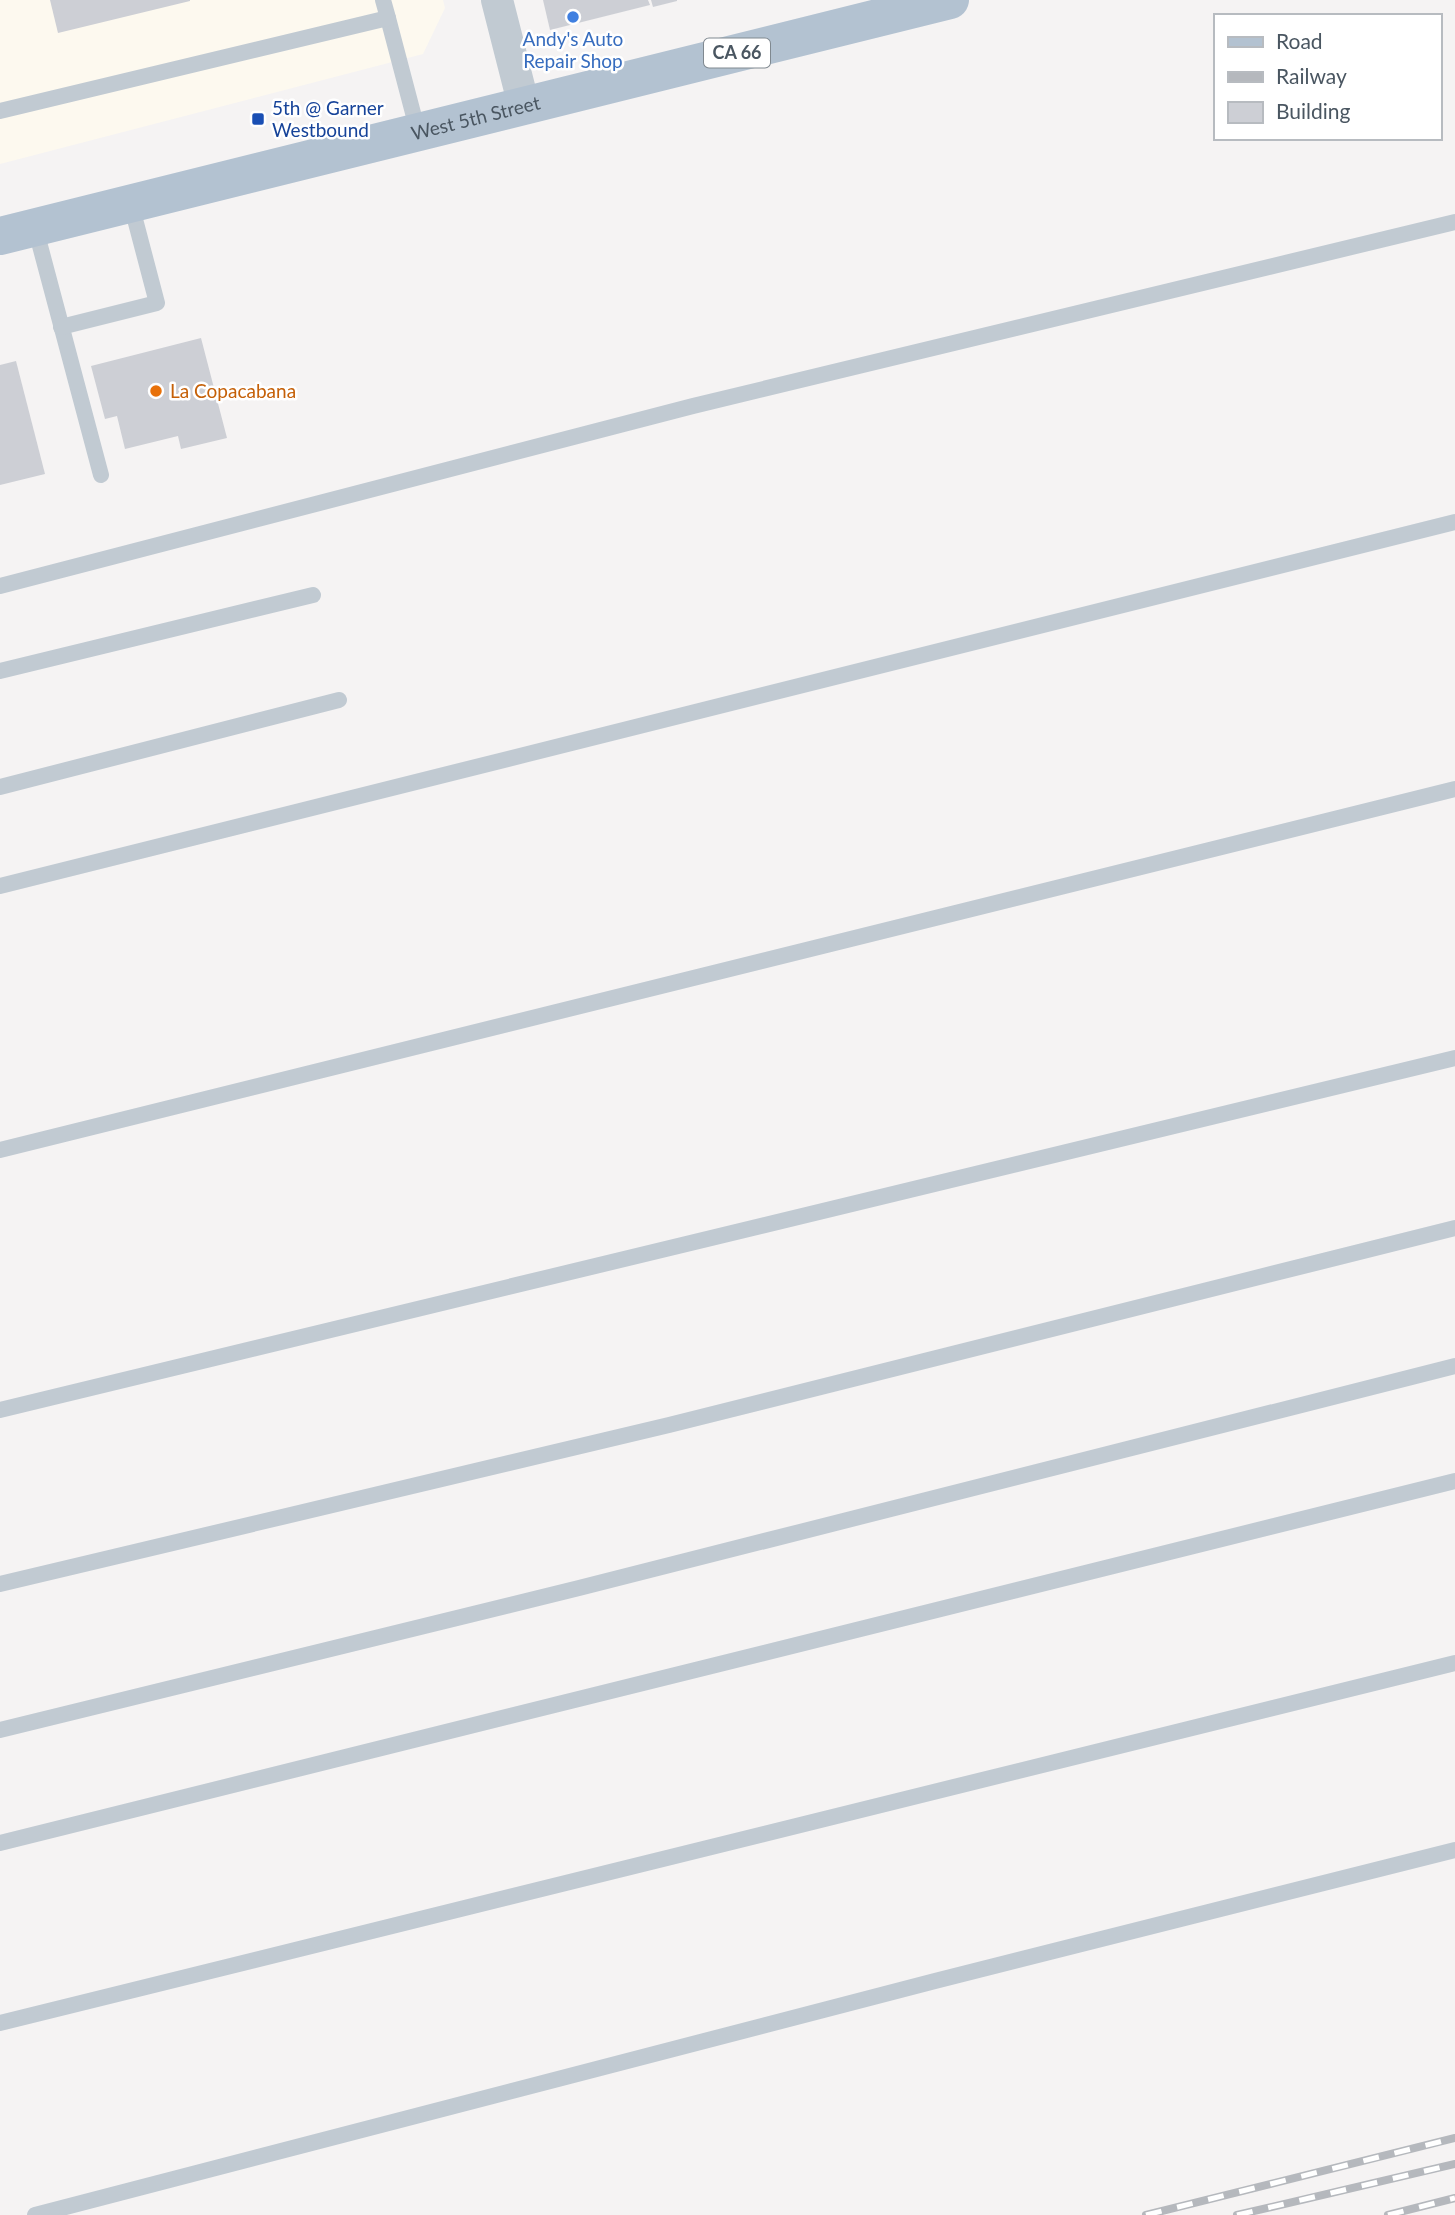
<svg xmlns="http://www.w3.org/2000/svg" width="1455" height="2215" font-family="Lato,sans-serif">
  <rect width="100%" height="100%" fill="#f5f3f3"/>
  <path fill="#fdf9ef" d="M0,0H443L445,8L423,54L0,164Z"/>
  <g fill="#cdcfd5">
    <path d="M50,0H190V1L58,33Z"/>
    <path d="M543,0H648L650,5L550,30Z"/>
    <path d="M651,0H677V1L653,7Z"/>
    <path d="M201,338L227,438L181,449L178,436L125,449L117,416L105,419L91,366Z"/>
    <path d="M16,361L45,474L0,485V365Z"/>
  </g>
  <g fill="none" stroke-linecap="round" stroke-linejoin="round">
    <g stroke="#c1cad2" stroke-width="16">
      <path d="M388,18L418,132"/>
      <path d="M0,111L388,18L383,0"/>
      <path d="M35,227L101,475"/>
      <path d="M61,327L157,303L131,204"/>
      <path d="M0,586L693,406L1455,222"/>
      <path d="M0,671L313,595"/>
      <path d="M0,787L339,700"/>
      <path d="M0,886L1455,522"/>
      <path d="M0,1150L1455,789"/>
      <path d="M0,1410L1455,1058"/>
      <path d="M0,1584L669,1425L1455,1228"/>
      <path d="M0,1730L579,1588L1455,1366"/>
      <path d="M0,1843L1455,1481"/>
      <path d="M0,2023L1455,1663"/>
      <path d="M35,2215L935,1981L1455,1850"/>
    </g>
    <path stroke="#c1cad2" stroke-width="32" d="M497,0L524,106"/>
    <path stroke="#b3c2d1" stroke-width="38" id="s1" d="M0,236L950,0"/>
    <g stroke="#b5b8bd" stroke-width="8">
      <g id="rail">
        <path d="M1146,2215L1455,2138"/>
        <path d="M1237,2215L1455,2164"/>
        <path d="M1388,2215L1455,2198"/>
      </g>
    </g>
    <use href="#rail" stroke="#fff" stroke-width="5" stroke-dasharray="16" stroke-linecap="butt"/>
  </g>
  <circle fill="#3f7fe0" stroke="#fff" stroke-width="2.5" cx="573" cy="17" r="7"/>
  <rect fill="#1a4fb4" stroke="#fff" stroke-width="2.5" x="251" y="112" width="14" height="14" rx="3.5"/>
  <circle fill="#e8710a" stroke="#fff" stroke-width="2.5" cx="156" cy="391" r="7"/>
  <g text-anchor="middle" stroke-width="5" stroke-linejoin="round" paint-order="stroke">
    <rect fill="#fff" stroke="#808990" stroke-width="2" x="704" y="38.5" width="66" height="29" rx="5"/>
    <g font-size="18" font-weight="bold" fill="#4a5661">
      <text x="737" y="59">CA 66</text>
    </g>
    <g font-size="19" fill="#366cbe" stroke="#fff">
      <text x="573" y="46">Andy's Auto<tspan x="573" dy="22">Repair Shop</tspan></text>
    </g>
    <g font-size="19" fill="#164399" stroke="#fff" text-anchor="start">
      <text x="272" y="115">5th @ Garner<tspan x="272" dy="22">Westbound</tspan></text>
    </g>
    <g font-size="19" fill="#4a5661" stroke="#fff">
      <text dy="7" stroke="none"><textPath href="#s1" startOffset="490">West 5th Street</textPath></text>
    </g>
    <g font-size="19" fill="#c56008" stroke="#fff" text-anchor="start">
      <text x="170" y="398">La Copacabana</text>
    </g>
  </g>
  <rect x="1214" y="14" width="228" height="126" fill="#ffffff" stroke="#b7bbc0" stroke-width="2"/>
  <rect x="1228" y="37" width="35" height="10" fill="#b3c2d1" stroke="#b7bbc0" stroke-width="2"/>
  <text x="1276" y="49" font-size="21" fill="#4a5661">Road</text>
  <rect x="1228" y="72" width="35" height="10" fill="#b5b8bd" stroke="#b7bbc0" stroke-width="2"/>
  <text x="1276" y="84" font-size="21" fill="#4a5661">Railway</text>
  <rect x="1228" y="102" width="35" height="21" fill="#cdcfd5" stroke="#b7bbc0" stroke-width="2"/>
  <text x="1276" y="119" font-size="21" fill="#4a5661">Building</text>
</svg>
